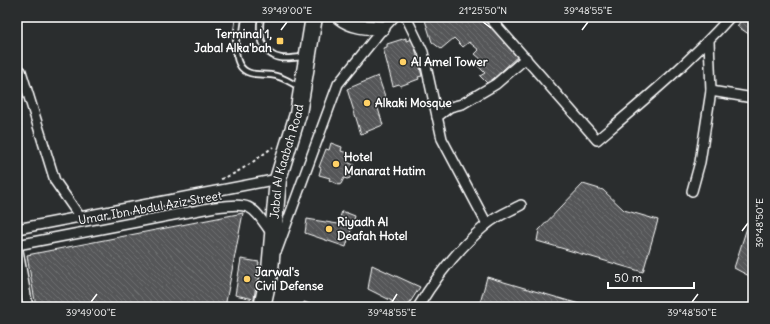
<svg xmlns="http://www.w3.org/2000/svg" width="770" height="324" font-family="Delius,sans-serif">
  <defs>
    <pattern id="building-back-hatch" width="6" height="6" patternUnits="userSpaceOnUse"><rect width="6" height="6" fill="#555758"/><path d="M-1 5l2 2M0 0l6 6M5-1l2 2" fill="none" stroke="#6e7071"/></pattern>
  </defs>
  <rect width="100%" height="100%" fill="#2a2d2e"/>
  <filter id="ink" filterUnits="userSpaceOnUse"><feTurbulence type="fractalNoise" baseFrequency=".025" numOctaves="2"/><feDisplacementMap in="SourceGraphic" scale="8" xChannelSelector="R" yChannelSelector="G"/><feConvolveMatrix kernelMatrix="1 2 1 2 8 2 1 2 1" color-interpolation-filters="sRGB"/></filter>
  <g filter="url(#ink)">
    <g fill="url(#building-back-hatch)" stroke="#fff">
      <path d="M424,17H486L520,54L488,84L480,76L485,73L476,64L482,60L475,54L479,50L469,42L463,47L454,38L441,49L432,42Z"/>
      <path d="M744,17H753V37L737,26Z"/>
      <path d="M406,38V41L413,39L422,76L418,77L419,79L400,86L399,84L393,86L383,48L387,47V44Z"/>
      <path d="M378,76L387,102L377,105L383,125L361,134L347,89Z"/>
      <path d="M331,143L342,147L341,151L350,154L347,162L354,165L350,178L347,179L344,178L341,184L339,185L329,180L330,178L319,175L321,168L319,167L326,149L329,150Z"/>
      <path d="M583,184L603,190L624,210L658,220L643,272L537,241L539,230Z"/>
      <path d="M753,209V278L734,268Z"/>
      <path d="M342,211L355,216L346,247L305,233L307,219L338,224Z"/>
      <path d="M243,213L225,307H36L27,255Z"/>
      <path d="M241,259L259,262L254,299L235,295Z"/>
      <path d="M372,265L420,287L407,307H387L392,301L368,289Z"/>
      <path d="M487,277L562,299L590,307H479Z"/>
      <path d="M17,285L22,307H17Z"/>
      <path d="M304,302L318,307H303Z"/>
    </g>
    <g fill="none" stroke-linecap="round" stroke-linejoin="round">
      <g stroke="#fff" stroke-width="8">
        <g id="lane">
          <path d="M239,17C237,32 229,67 250,73C256,75 264,74 271,75C282,76 290,82 299,87"/>
          <path d="M261,17C258,33 261,55 281,58C288,59 296,57 304,57"/>
        </g>
      </g>
      <g stroke="#fff" stroke-width="12">
        <g id="street">
          <path d="M406,17L423,52L442,139L487,224"/>
          <path d="M489,17L597,140C643,101 690,62 730,17"/>
          <path d="M17,76L21,71L55,181L80,217"/>
          <path d="M711,91L753,98"/>
          <path d="M437,117L450,107L462,104L496,84L526,58"/>
          <path d="M692,191L700,162L711,91L709,41"/>
          <path d="M17,229L278,179"/>
          <path d="M17,245L215,207C252,203 251,204 272,234"/>
          <path d="M17,245L28,307"/>
          <path d="M277,250L338,84L380,32L394,17"/>
          <path d="M418,307C436,277 460,247 486,225C496,216 510,211 521,205"/>
        </g>
      </g>
      <g stroke="#fff" stroke-width="16">
        <path id="secondary" d="M339,17C351,27 368,28 383,28"/>
      </g>
      <g stroke="#fff" stroke-width="19">
        <g id="highway">
          <path id="s1" d="M262,307L270,270L278,179L298,114L314,17"/>
        </g>
      </g>
      <path stroke="#fff" stroke-width="2" stroke-dasharray="3 3" stroke-linecap="butt" d="M221,179C241,172 257,159 273,147"/>
      <use href="#lane" stroke="#2a2d2e" stroke-width="4.5"/>
      <use href="#street" stroke="#2a2d2e" stroke-width="9"/>
      <use href="#secondary" stroke="#2a2d2e" stroke-width="13"/>
      <use href="#highway" stroke="#2a2d2e" stroke-width="16"/>
    </g>
  </g>
  <path fill="none" stroke="#fff" stroke-width="1.5" d="M483,22L491,28M281,30L287,22M582,30L588,22M742,231L748,223M91,302L97,294M392,302L397,294M692,302L698,294"/>
  <g fill="#ffd166" stroke="#2a2d2e" stroke-width="1.5">
    <rect x="276" y="37" width="8" height="8" rx="2"/>
    <circle cx="403" cy="62" r="4"/>
    <circle cx="367" cy="103" r="4"/>
    <circle cx="336" cy="164" r="4"/>
    <circle cx="329" cy="229" r="4"/>
    <circle cx="247" cy="279" r="4"/>
  </g>
  <g text-anchor="middle" stroke-width="3" stroke-linejoin="round" paint-order="stroke">
    <g font-size="12" font-weight="bold" fill="#fff" stroke="#2a2d2e" text-anchor="start">
      <text x="272" y="38" text-anchor="end">Terminal 1,<tspan x="272" dy="14">Jabal Alka'bah</tspan></text>
      <text x="411" y="66">Al Amel Tower</text>
      <text x="375" y="107">Alkaki Mosque</text>
      <text x="344" y="161">Hotel<tspan x="344" dy="14">Manarat Hatim</tspan></text>
      <text x="337" y="226">Riyadh Al<tspan x="337" dy="14">Deafah Hotel</tspan></text>
      <text x="255" y="276">Jarwal's<tspan x="255" dy="14">Civil Defense</tspan></text>
    </g>
    <g font-size="12" fill="#fff" stroke="#2a2d2e">
      <text dy="4" stroke="none"><textPath href="#s1" startOffset="148">Jabal Al Kaabah Road</textPath></text>
      <text transform="translate(150 208) rotate(-10)" y="4">Umar Ibn Abdul Aziz Street</text>
    </g>
  </g>
  <rect width="770" height="324" fill="none" stroke="#2a2d2e" stroke-width="44"/>
  <path d="M608 282v6h86v-6" fill="none" stroke="#ffffff" stroke-width="2"/>
  <text x="614" y="282" font-size="12" fill="#ffffff" stroke="#2a2d2e" stroke-width="3" paint-order="stroke">50 m</text>
  <rect x="22" y="22" width="726" height="280" fill="none" stroke="#fff" stroke-width="1.5"/>
  <g font-size="10" text-anchor="middle" fill="#fff">
    <text x="287" y="14">39°49'00"E</text>
    <text x="483" y="14">21°25'50"N</text>
    <text x="588" y="14">39°48'55"E</text>
    <text transform="translate(759 223) rotate(-90)" y="4">39°48'50"E</text>
    <text x="91" y="316">39°49'00"E</text>
    <text x="392" y="316">39°48'55"E</text>
    <text x="692" y="316">39°48'50"E</text>
  </g>
</svg>
